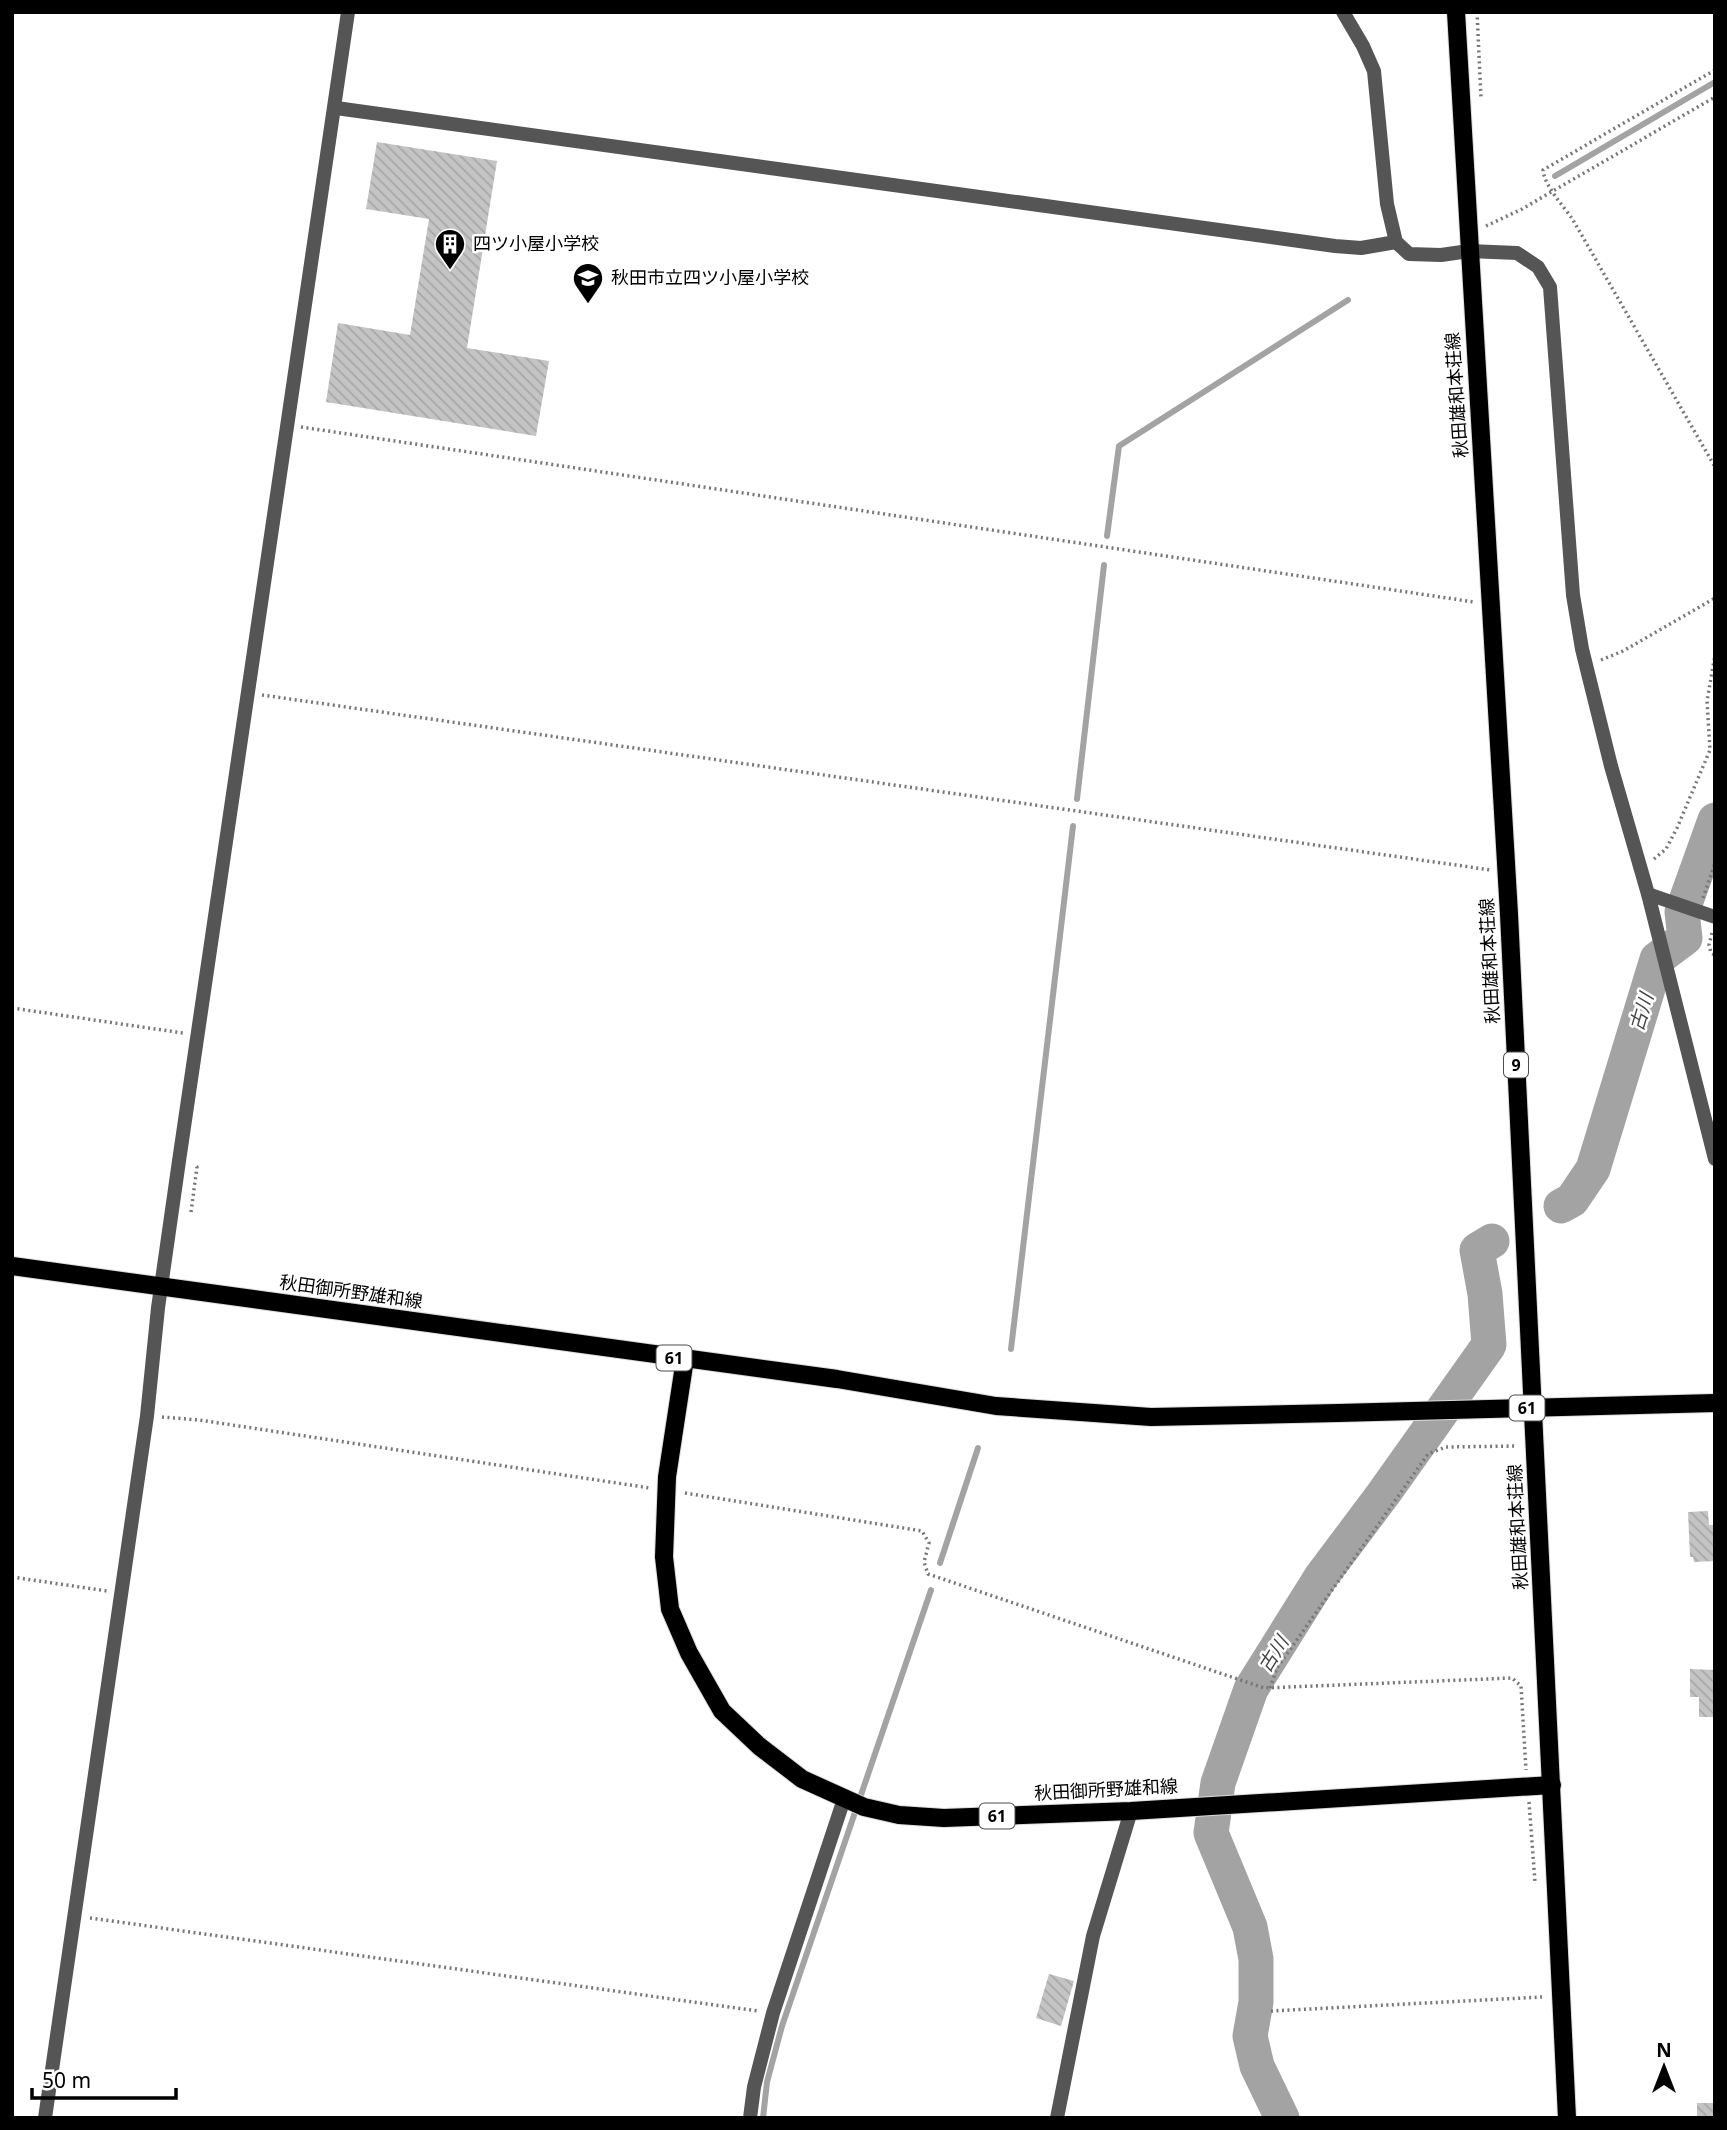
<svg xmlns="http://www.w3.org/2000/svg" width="1727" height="2130" font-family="'Noto Sans','Noto Sans JP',sans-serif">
  <defs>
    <pattern id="building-back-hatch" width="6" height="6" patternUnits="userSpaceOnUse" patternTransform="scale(1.75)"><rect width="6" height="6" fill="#c4c4c4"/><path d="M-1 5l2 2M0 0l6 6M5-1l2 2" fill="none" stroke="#a7a7a7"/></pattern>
  </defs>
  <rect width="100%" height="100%" fill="#fff"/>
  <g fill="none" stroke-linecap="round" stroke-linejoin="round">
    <g stroke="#a3a3a3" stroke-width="6">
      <path d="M1555,176L1715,82"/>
      <path d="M1107,536L1119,446L1348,300"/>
      <path d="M1077,799L1104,565"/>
      <path d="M1011,1349L1073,826"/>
      <path d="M940,1563L978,1448"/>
      <path d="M763,2118L767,2082L782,2026L931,1590"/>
    </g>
    <g stroke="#a3a3a3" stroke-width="35">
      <path d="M1561,1206L1572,1200L1593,1169L1657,959L1685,938L1682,912L1715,820"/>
      <path d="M1282,2118L1257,2066L1250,2036L1256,2002V1959L1250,1927L1211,1833L1218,1783L1251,1689L1321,1577L1384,1493L1489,1345L1485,1294L1477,1250L1492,1241"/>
    </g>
  </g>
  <g fill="url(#building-back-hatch)">
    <path d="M377,142L497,161L467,348L549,361L536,436L326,402L338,323L410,335L429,219L366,209Z"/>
    <path d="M1708,1511L1709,1525H1715V1561L1694,1562L1693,1557H1690L1688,1512Z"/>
    <path d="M1690,1669L1715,1670V1717H1699V1697H1690Z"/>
    <path d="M1049,1974L1074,1981L1061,2026L1036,2018Z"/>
    <rect x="1697" y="2103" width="18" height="15"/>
  </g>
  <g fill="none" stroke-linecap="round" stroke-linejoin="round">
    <g stroke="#dbdbdb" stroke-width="20">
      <g id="primary">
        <path d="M1456,12L1509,914L1567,2118"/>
        <path d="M12,1266L837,1379L996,1406L1151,1417L1338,1413"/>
        <path d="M685,1359L667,1477L664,1557L670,1609L689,1653L722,1711L759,1746L802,1779L864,1807L899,1815L944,1818L1131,1811L1552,1785"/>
      </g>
    </g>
    <g stroke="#777" stroke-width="3.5" stroke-dasharray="2 3.5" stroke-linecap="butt">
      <path d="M1477,12L1481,98"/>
      <path d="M1715,70L1543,170C1545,187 1563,205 1573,220L1715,467"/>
      <path d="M1486,226L1522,209L1715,97"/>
      <path d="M301,427L1474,602"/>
      <path d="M1601,660L1623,651L1715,598"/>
      <path d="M262,695L1491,870"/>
      <path d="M1654,859L1666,849L1677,828L1710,750L1707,701L1715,655"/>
      <path d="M1703,898L1715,863"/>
      <path d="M1712,933L1709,945L1711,953L1715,955"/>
      <path d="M12,1008L183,1033"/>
      <path d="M191,1212L197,1167L194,1166"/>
      <path d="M162,1417L199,1420L650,1488"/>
      <path d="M685,1493L922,1531L929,1543L924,1562L928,1574L1264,1688L1512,1678L1521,1686L1526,1770"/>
      <path d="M12,1577L107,1591"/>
      <path d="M1270,1688L1277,1668L1428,1454L1446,1447L1517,1446"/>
      <path d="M1529,1802L1535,1882"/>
      <path d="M90,1918L758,2011"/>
      <path d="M1271,2011L1542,1997"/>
    </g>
    <g stroke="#555" stroke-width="14">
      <path d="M336,108L1335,246L1361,248L1396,242"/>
      <path d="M1648,894L1715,917"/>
      <path d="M750,2118L754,2087L773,2013L844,1799"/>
      <path d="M1057,2118L1093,1936L1131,1811"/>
    </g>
    <g stroke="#555" stroke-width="14">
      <path d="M1343,12L1363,46L1374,71L1387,204L1396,242L1409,254L1441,255L1469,251L1517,253L1538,267L1550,287L1573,595L1582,649L1611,766L1648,894L1715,1159"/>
      <path d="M45,2118L147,1416L158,1308L179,1161L348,12"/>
    </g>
    <use href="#primary" stroke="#000" stroke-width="18"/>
    <g stroke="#dbdbdb" stroke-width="20" stroke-linecap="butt">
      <path id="primary-bridge" d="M1338,1413L1715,1403"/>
    </g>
    <use href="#primary-bridge" stroke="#000" stroke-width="18"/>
  </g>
  <defs>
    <g id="building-pin" transform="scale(1.575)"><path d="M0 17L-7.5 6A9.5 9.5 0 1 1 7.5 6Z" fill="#000" stroke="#fff"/><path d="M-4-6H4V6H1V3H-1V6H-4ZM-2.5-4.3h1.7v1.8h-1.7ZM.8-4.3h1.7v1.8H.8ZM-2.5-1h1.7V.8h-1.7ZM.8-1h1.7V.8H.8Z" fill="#fff"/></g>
    <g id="school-pin" transform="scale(1.575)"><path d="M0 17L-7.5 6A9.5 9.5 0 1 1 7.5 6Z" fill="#000" stroke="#fff"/><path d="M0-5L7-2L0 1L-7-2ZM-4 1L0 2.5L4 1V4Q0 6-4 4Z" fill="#fff"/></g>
  </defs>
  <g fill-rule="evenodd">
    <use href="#building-pin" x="450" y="244"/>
    <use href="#school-pin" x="588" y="278"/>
  </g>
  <g text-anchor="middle" stroke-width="5" stroke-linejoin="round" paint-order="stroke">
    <g fill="#fff" stroke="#4c4c4c" stroke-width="2">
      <rect x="1504" y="1052.5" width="24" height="25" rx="5"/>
      <rect x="656.5" y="1345.5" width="35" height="25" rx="5"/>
      <rect x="1509.5" y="1395.5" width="35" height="25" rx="5"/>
      <rect x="979.5" y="1803.5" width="35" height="25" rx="5"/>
    </g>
    <g font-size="16" font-weight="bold" fill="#000">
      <text x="1516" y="1071">9</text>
      <text x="674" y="1364">61</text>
      <text x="1527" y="1414">61</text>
      <text x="997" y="1822">61</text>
    </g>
    <g font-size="18" fill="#000" stroke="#fff" text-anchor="start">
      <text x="473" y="250">四ツ小屋小学校</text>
      <text x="611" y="284">秋田市立四ツ小屋小学校</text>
    </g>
    <g font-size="18" fill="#000" stroke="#fff">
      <text transform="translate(1457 395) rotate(-94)" y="6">秋田雄和本荘線</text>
      <text transform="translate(1490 961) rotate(-93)" y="6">秋田雄和本荘線</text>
      <text transform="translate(351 1292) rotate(8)" y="6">秋田御所野雄和線</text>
      <text transform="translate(1518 1527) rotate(-93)" y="6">秋田雄和本荘線</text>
      <text transform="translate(1106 1790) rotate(-3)" y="6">秋田御所野雄和線</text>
    </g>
    <g font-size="19" font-style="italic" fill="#444" stroke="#fff">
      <text transform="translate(1641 1012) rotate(-73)" y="7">古川</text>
      <text transform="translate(1273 1654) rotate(-58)" y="7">古川</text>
    </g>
  </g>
  <rect width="1727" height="2130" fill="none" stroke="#000000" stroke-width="28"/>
  <g transform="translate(1664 2067)" stroke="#ffffff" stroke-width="5" paint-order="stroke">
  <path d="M0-5L12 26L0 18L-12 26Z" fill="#000000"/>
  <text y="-10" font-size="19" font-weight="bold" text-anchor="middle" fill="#000000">N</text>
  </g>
  <path d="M32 2088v10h144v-10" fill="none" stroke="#000000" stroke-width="3.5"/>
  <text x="42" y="2088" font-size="21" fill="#000000" stroke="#ffffff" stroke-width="5" paint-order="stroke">50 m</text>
</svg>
